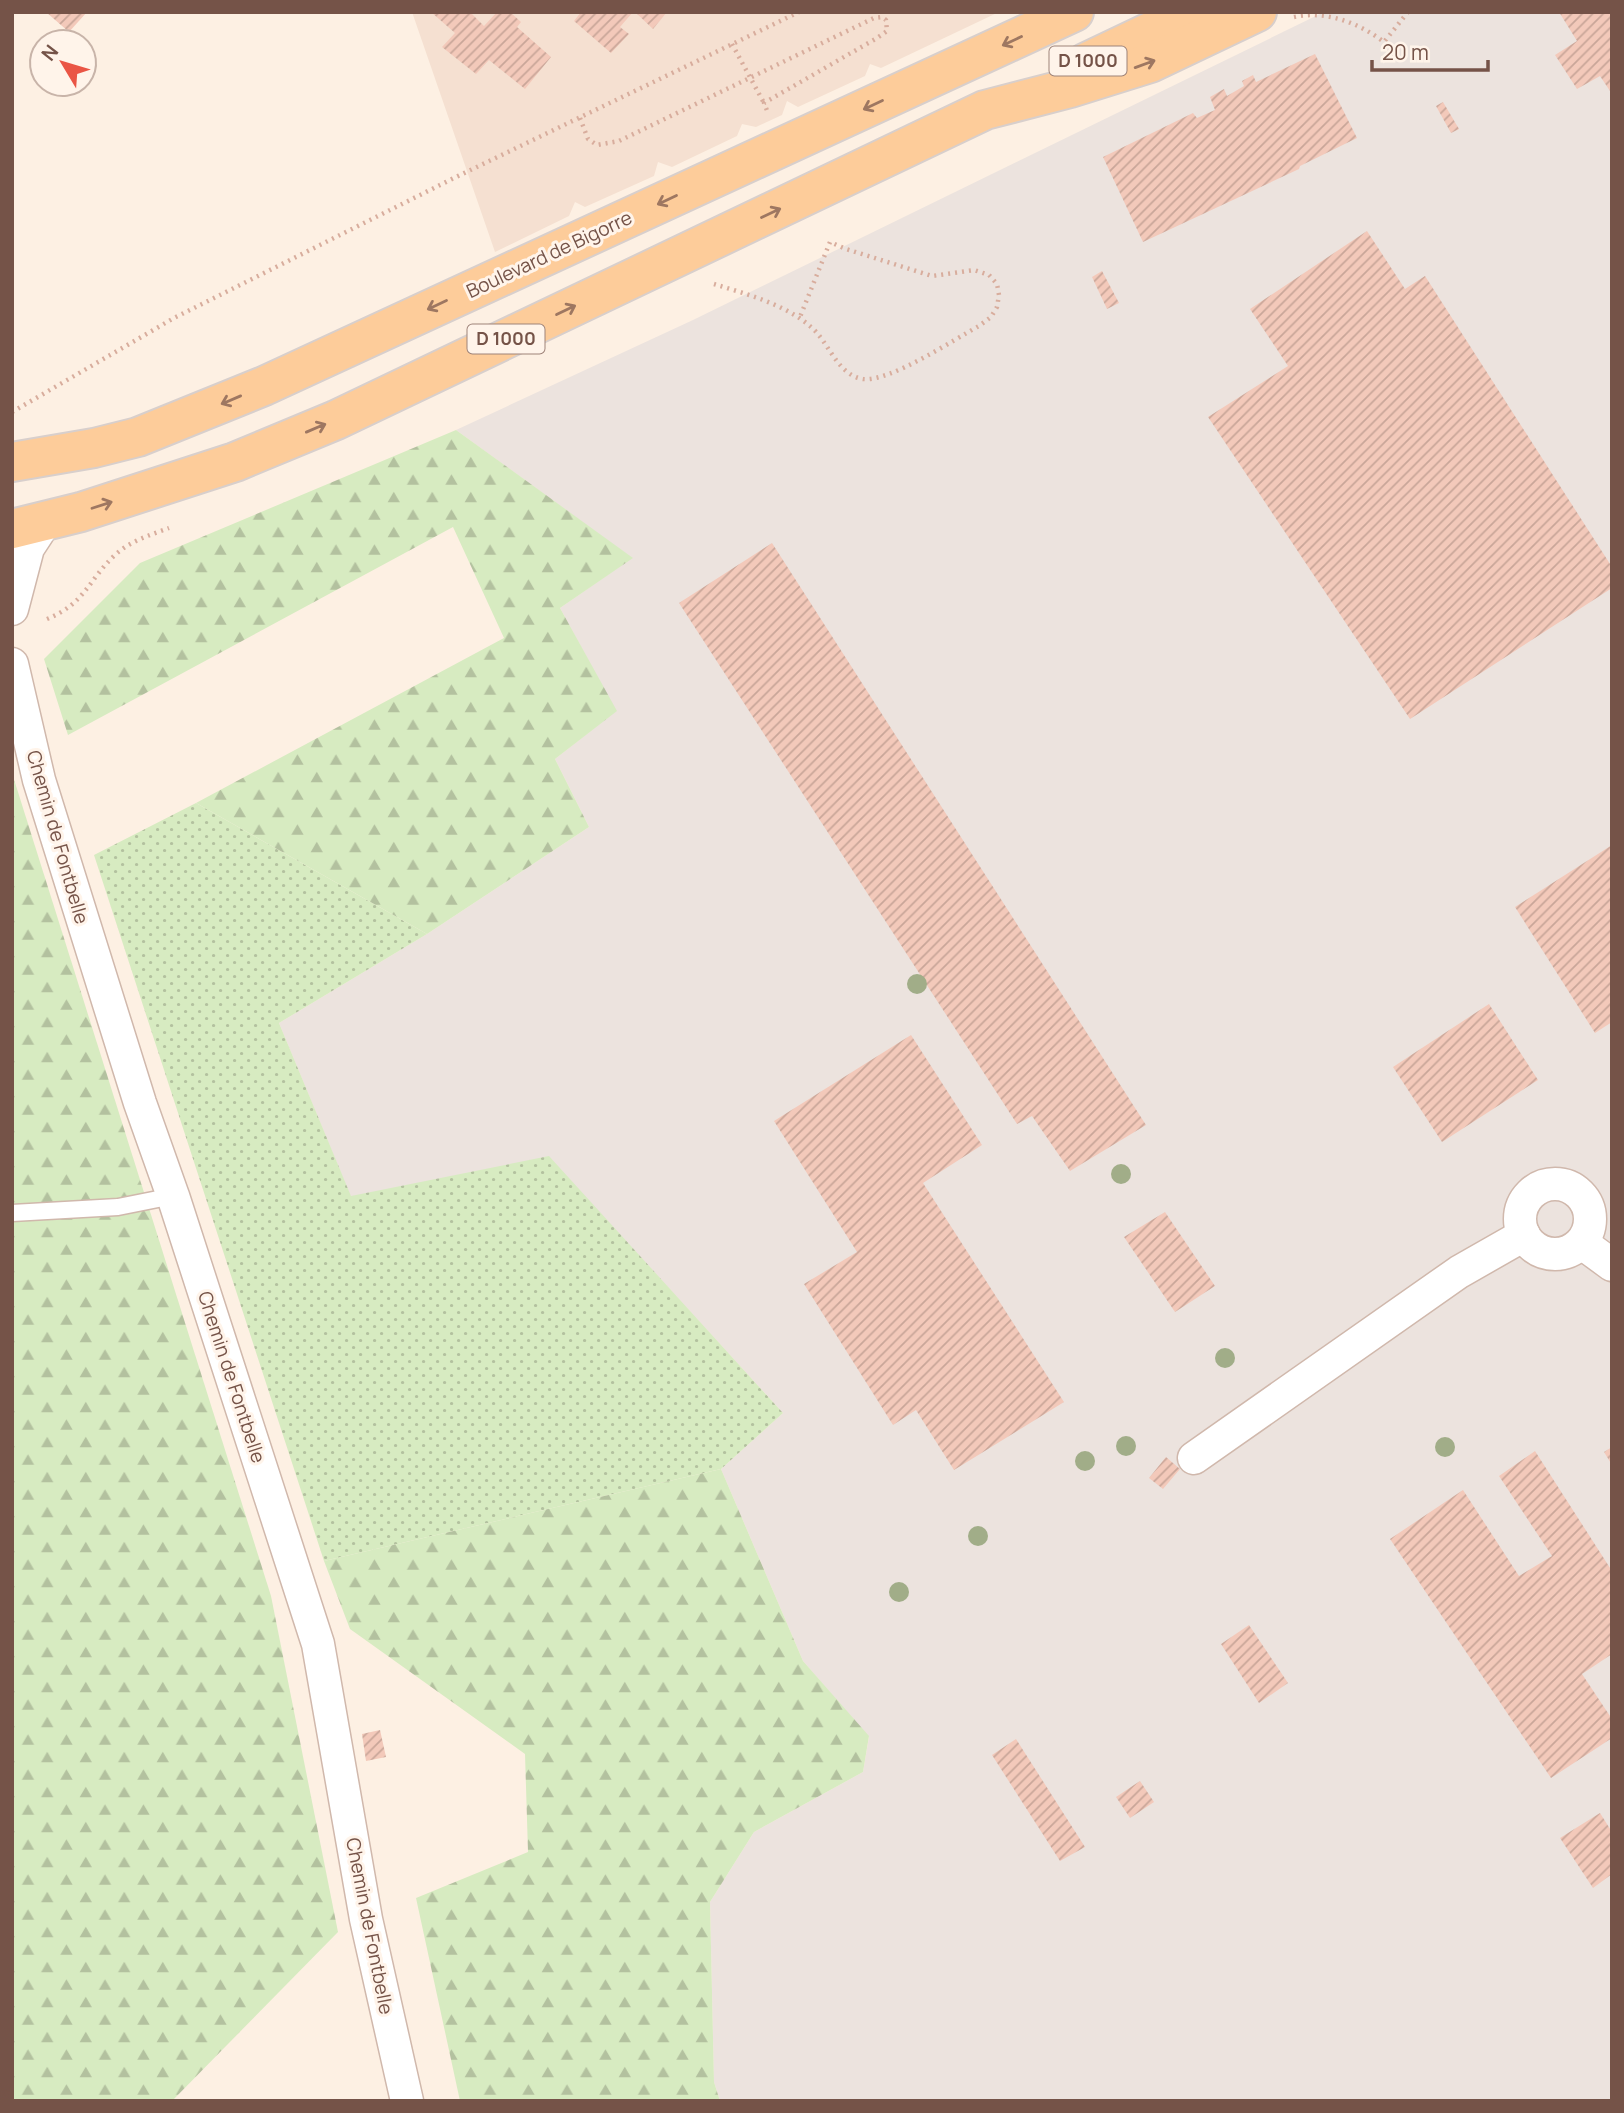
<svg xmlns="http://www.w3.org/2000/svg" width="1624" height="2113" font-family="Manrope,sans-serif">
  <defs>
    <pattern id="grass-dots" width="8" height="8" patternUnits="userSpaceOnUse" patternTransform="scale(1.75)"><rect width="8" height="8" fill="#d7ebc1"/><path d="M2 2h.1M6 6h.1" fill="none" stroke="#b3c19f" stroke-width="1.8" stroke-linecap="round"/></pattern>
    <pattern id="forest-firs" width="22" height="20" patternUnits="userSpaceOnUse" patternTransform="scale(1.75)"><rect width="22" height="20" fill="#d7ebc1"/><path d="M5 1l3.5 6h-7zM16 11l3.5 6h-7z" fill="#b3c19f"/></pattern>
    <pattern id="building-hatch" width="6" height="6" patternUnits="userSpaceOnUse" patternTransform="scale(1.75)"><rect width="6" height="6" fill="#f3c9ba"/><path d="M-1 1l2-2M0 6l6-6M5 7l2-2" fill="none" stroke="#c9a699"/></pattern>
  </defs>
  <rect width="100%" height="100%" fill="#fdf0e3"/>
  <path fill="#f5e0d1" d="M412,12H999L881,68L870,64L865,76L798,107L787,101L782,115L756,127L742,124L737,136L672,167L658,162L654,176L585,207L575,202L569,216L495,252Z"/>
  <path fill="#ece3de" d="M1324,12H1612V2101H720L714,2082L710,1902L754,1832L863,1772L869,1737L803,1661L721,1469L783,1413L549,1157L351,1197L279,1023L427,934L589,827L555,759L616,711L560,608L632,558L456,430L693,320Z"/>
  <path fill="url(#grass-dots)" d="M196,803L427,934L279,1023L351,1196L549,1156L783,1413L721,1469L324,1561L94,855Z"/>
  <g fill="url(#forest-firs)">
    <path d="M456,430L633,558L560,608L617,711L555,759L589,827L427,934L196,803L504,638L453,527L68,735L44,659L140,563Z"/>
    <path d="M12,773L271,1596L338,1932L172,2101H12Z"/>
    <path d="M721,1469L803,1661L869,1736L863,1772L754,1832L710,1902L714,2082L720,2101H460L416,1898L528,1852L525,1754L350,1629L324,1561Z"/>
  </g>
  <g fill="url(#building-hatch)">
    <path d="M46,12H87L69,32Z"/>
    <path d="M431,12H474L472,14L484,26L497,12H510L521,22L517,27L551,57L525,89L489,60L476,74L442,47L455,33Z"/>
    <path d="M581,12H633L620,27L629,34L611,53L574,21Z"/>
    <path d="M635,12H667L653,29Z"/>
    <path d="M1559,12H1612V94L1600,76L1577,89L1555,55L1577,41Z"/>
    <path d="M1315,54L1357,138L1300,166L1299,169L1143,242L1103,157L1193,113L1197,118L1215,110L1210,97L1224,89L1227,96L1244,86L1242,81L1253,75L1256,82Z"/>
    <path d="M1443,102L1459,129L1451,133L1436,106Z"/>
    <path d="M1367,231L1405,289L1425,276L1612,567V588L1410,719L1208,417L1288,366L1250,309Z"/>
    <path d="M1102,271L1119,303L1107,309L1092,277Z"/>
    <path d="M772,543L1146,1125L1070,1171L1032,1116L1017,1124L679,603Z"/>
    <path d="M1612,845V1022L1595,1033L1515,907Z"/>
    <path d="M1489,1004L1538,1080L1442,1142L1393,1067Z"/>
    <path d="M911,1035L982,1145L923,1183L1064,1402L954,1470L916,1410L893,1425L804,1284L857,1252L774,1121Z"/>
    <path d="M1165,1212L1215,1286L1175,1312L1124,1237Z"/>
    <path d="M1612,1447V1465L1604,1452Z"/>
    <path d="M1535,1451L1612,1571V1654L1582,1674L1612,1719V1738L1551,1778L1390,1539L1463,1490L1519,1576L1552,1556L1499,1476Z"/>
    <path d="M1166,1457L1180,1469L1163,1489L1149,1478Z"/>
    <path d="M1249,1625L1288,1683L1259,1703L1221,1644Z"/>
    <path d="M380,1730L386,1757L366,1761L362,1734Z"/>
    <path d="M1016,1739L1085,1847L1060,1861L992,1755Z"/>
    <path d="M1140,1781L1154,1802L1130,1818L1116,1797Z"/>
    <path d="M1600,1813L1612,1832V1874L1593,1888L1560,1838Z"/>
  </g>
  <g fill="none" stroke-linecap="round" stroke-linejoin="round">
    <g stroke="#d0b8ac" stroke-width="19">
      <path id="lane" d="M12,1213L118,1207L173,1196"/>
    </g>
    <g stroke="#d0b8ac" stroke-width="35">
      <g id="street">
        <path d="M12,609L28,548L45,522"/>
        <path d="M12,664L39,780L140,1103L173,1196L318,1644L366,1919L407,2101"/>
        <circle cx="1555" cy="1219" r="35"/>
        <path d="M1582,1243L1612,1265"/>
        <path d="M1194,1458L1459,1272L1524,1235"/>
      </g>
    </g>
    <g stroke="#d8cfcc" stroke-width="42">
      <g id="primary">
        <path d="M1085,63L1192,12"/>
        <path d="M12,462L94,448L138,437L264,386L1074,12"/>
        <path d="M12,529L81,512L235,462L336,420L985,110L1070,88L1150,63L1257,12"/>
      </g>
    </g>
    <g stroke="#d8ad9d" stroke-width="4.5" stroke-dasharray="2 5" stroke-linecap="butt">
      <path d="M1294,17C1326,10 1359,23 1384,42L1408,12"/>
      <path d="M732,44L764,103"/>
      <path d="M580,118L588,139L597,145L619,141L874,18L882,17L886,20L887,31L877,38L764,103L768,113"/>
      <path d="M714,284C746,294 785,304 811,327C829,342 837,375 863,379C890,382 953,340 979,326L991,317L997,307L999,295L997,284L989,275L974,270L932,276L846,249L830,242L800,317"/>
      <path d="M12,412L174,318L456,177L799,12"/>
      <path d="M47,619C86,603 88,580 115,555C130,541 150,535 169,528"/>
    </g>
    <use href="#lane" stroke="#fff" stroke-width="16"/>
    <use href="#street" stroke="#fff" stroke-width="32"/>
    <use href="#primary" stroke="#fdcc9a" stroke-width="38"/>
  </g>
  <g fill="#a1ad88">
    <circle cx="917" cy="984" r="10"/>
    <circle cx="1121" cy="1174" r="10"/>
    <circle cx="1225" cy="1358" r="10"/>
    <circle cx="1126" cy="1446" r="10"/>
    <circle cx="1445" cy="1447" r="10"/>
    <circle cx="1085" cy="1461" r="10"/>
    <circle cx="978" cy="1536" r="10"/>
    <circle cx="899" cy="1592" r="10"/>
  </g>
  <defs><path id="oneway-shaft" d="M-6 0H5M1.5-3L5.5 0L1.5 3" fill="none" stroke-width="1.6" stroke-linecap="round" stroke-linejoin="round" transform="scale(1.75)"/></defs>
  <g stroke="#9e7761">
    <use href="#oneway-shaft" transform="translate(1012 41) rotate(155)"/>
    <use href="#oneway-shaft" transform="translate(1145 64) rotate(-20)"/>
    <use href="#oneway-shaft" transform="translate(873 105) rotate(155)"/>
    <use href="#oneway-shaft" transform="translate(667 200) rotate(155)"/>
    <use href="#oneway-shaft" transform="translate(771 213) rotate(-25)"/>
    <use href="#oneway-shaft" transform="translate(437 305) rotate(155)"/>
    <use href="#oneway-shaft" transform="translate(566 310) rotate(-26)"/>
    <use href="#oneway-shaft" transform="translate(231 400) rotate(157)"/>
    <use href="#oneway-shaft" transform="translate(316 428) rotate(-23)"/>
    <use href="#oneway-shaft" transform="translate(102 505) rotate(-18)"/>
  </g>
  <g text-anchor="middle" stroke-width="6" stroke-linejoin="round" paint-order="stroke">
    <g fill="#fff4ea" stroke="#9e8379" stroke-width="2">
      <rect x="1049.5" y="46.5" width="77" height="29" rx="5"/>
      <rect x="467.5" y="324.5" width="77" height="29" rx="5"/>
    </g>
    <g font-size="18" font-weight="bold" fill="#755348">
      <text x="1088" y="67">D 1000</text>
      <text x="506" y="345">D 1000</text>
    </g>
    <g font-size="19" fill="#755348" stroke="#fff4ea">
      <text transform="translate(549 254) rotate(-25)" y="7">Boulevard de Bigorre</text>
      <text transform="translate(58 837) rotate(74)" y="7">Chemin de Fontbelle</text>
      <text transform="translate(232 1377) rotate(72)" y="7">Chemin de Fontbelle</text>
      <text transform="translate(370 1926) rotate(79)" y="7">Chemin de Fontbelle</text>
    </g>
  </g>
  <rect width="1624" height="2113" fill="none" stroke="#755348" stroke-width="28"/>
  <g transform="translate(63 63) rotate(308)"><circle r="33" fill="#fff4ea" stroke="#c8b4a9" stroke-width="2"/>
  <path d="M0-5L12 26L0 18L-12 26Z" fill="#ea5545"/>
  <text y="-10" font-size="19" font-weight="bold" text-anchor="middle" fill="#755348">N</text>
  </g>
  <path d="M1372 60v10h116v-10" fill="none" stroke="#755348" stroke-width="3.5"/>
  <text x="1382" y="60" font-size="21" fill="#755348" stroke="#fff4ea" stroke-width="5" paint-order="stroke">20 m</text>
</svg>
